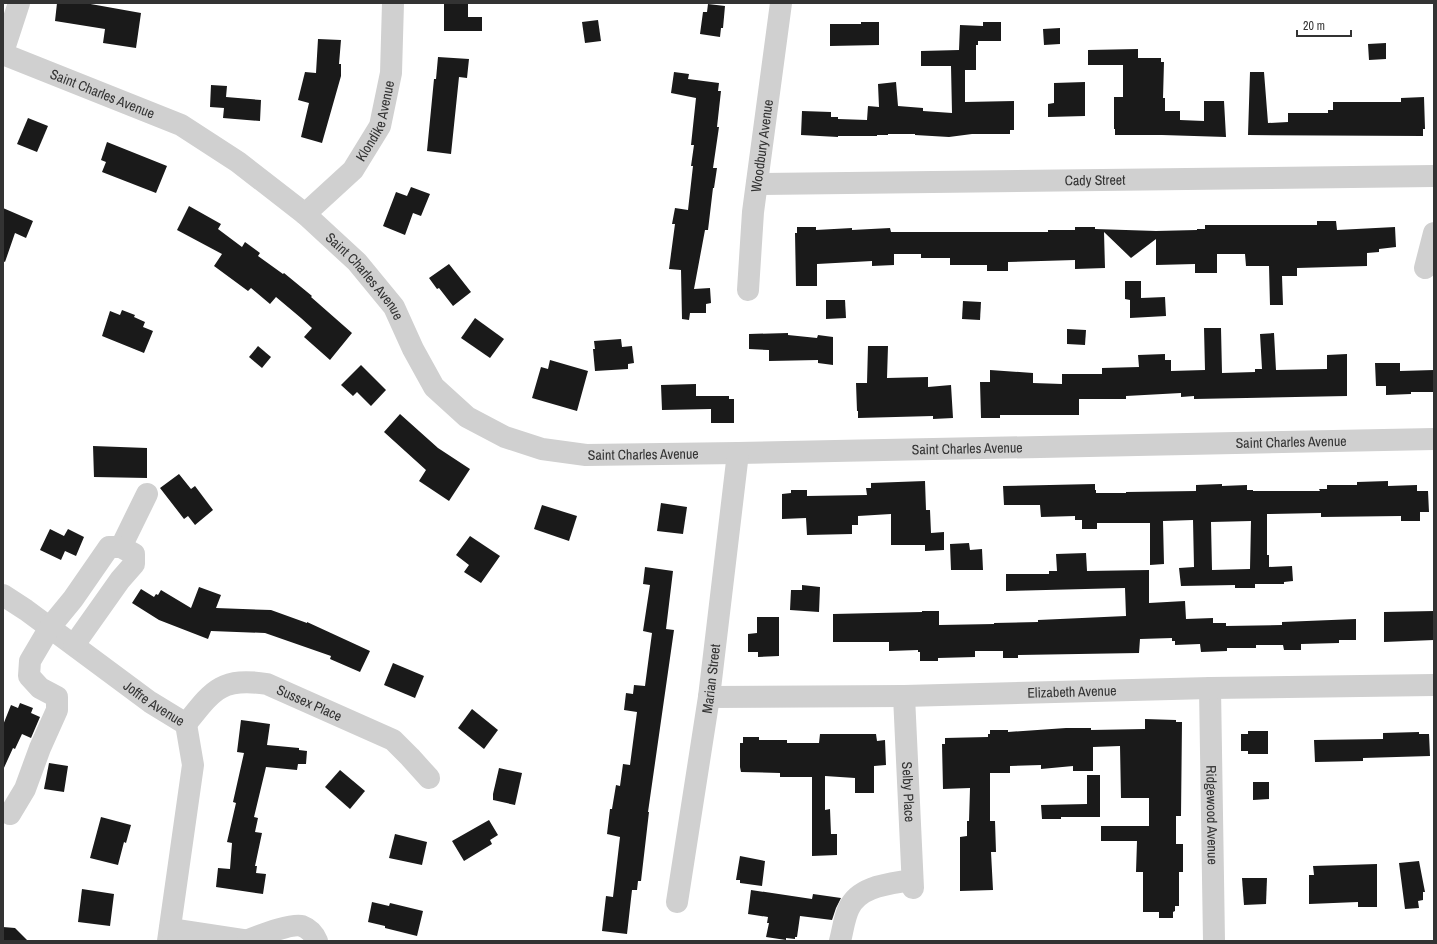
<svg xmlns="http://www.w3.org/2000/svg" width="1437" height="944" font-family="'Archivo Narrow',sans-serif">
  <rect width="100%" height="100%" fill="#fff"/>
  <g fill="#1a1a1a" fill-rule="evenodd">
    <path d="M57,3H85L141,13L136,48L103,43L105,29L55,21Z"/>
    <path d="M444,3H468V17H482V31H444Z"/>
    <path d="M708,4L725,6L723,28H721L720,37L700,34L703,12H707Z"/>
    <path d="M598,20L601,41L585,43L582,22Z"/>
    <path d="M861,22H879V45L830,46V24H861Z"/>
    <path d="M983,22H1001V41H978V45H976V70H965V102L1014,101V130H1010V134H972L949,137L915,135V134H888V135H877V136H838V137L801,135L802,111L831,112V117H838V119L867,120L868,106L879,107L878,84L896,82L898,106L923,108V111L952,113L951,66H921V51L959,50L960,25L983,26Z"/>
    <path d="M1060,28V44L1044,45L1043,29Z"/>
    <path d="M318,39L341,40L339,64H341V76L322,143L301,137L309,103L298,100L305,72L316,73Z"/>
    <path d="M1386,43V59L1369,60L1368,44Z"/>
    <path d="M1138,49V58H1161V62H1164L1163,98H1165V111H1180V120L1204,121V101H1224L1226,137L1162,135H1115V129H1114V97H1123V65H1088V50Z"/>
    <path d="M438,57L469,59L467,78L459,77L451,154L427,151L434,79H436Z"/>
    <path d="M674,72L689,74L688,79L719,83L718,91H721L717,127H719L713,168H717L714,188H713L708,230H705L694,289L710,288L711,303L706,304V313H690L689,320L682,319L681,270L669,269L675,224H672L675,208L688,210L693,166H691L694,145H691L696,98L671,93Z"/>
    <path d="M1250,72H1264L1268,123L1288,122V113H1328V110H1333V102H1401V98L1424,97L1425,129H1423V136L1248,135Z"/>
    <path d="M1085,82V116L1048,117V104L1054,103V83Z"/>
    <path d="M211,85L227,86L226,97L261,100L260,121L223,118L224,108L210,107Z"/>
    <path d="M28,118L48,126L37,152L17,144Z"/>
    <path d="M107,142L167,166L156,193L102,172L106,162L101,160Z"/>
    <path d="M411,187L430,194L421,216L413,213L405,235L383,226L396,192L407,196Z"/>
    <path d="M189,206L221,224L218,229L242,247L245,242L260,253L258,256L283,274L284,273L312,296L311,297L352,333L330,360L304,337L312,328L301,318L276,297L270,304L251,288L248,291L214,266L222,254L177,230Z"/>
    <path d="M3,208L33,221L26,238L15,233L5,262L3,261Z"/>
    <path d="M1317,221H1336L1337,230L1395,227L1396,247L1379,249V252L1367,253V266L1297,268V276H1282L1283,305H1270L1269,266H1246L1245,254H1217V273H1195V264L1156,265V239L1131,258L1104,232L1105,268L1075,269V260L1008,262V271H987V265H950V258H921V254H894V265L872,266V261L817,264V286H796L795,233H797V227H816V230L852,228V230L890,228L891,232H1048V230H1075V227H1095V229L1156,231L1197,230V229H1205V225H1317Z"/>
    <path d="M449,264L471,292L453,306L439,288L437,289L429,278Z"/>
    <path d="M1125,281H1141V298L1165,297L1166,316L1130,318V300L1125,299Z"/>
    <path d="M826,300H845L846,318L826,319Z"/>
    <path d="M963,301L981,302L980,320L962,319Z"/>
    <path d="M122,310L135,315L134,317L145,322L143,327L153,331L144,353L102,336L110,311L120,315Z"/>
    <path d="M475,318L504,339L490,358L461,338Z"/>
    <path d="M1204,328H1221L1222,373L1255,372V369H1262L1260,334L1274,333L1276,370L1327,369V355L1347,354V396L1194,399V396L1181,397V393L1126,396V399H1079V415H1000V418H981L980,382H990V370L1033,373V383L1062,384V374H1102V368L1139,367L1138,355L1165,354V360H1171V371L1205,370Z"/>
    <path d="M1067,329L1086,330L1085,345L1067,344Z"/>
    <path d="M788,333V335L817,338L818,335L833,337V365L818,363V360L769,361V350L749,349V334Z"/>
    <path d="M621,339L622,347L632,346L634,363L628,364V369L595,371L593,349H595L594,341Z"/>
    <path d="M258,346L271,357L262,368L249,357Z"/>
    <path d="M868,346H888L887,378L928,377V387L951,385L953,418L933,419V416L858,418V411H857L856,383H867Z"/>
    <path d="M550,360L588,371L577,411L532,398L541,367L548,369Z"/>
    <path d="M1375,363H1400V371L1434,370V392H1411V394L1386,395V386H1376Z"/>
    <path d="M361,365L386,390L371,406L357,392L353,396L341,385Z"/>
    <path d="M696,384V396H729V399H734V423H711V409L662,410L661,385Z"/>
    <path d="M400,414L438,448L470,469L449,501L419,481L426,470L384,432Z"/>
    <path d="M93,446L147,448V478L94,477Z"/>
    <path d="M179,474L191,489L195,486L213,510L195,525L188,516L184,519L160,488Z"/>
    <path d="M925,481L926,510H930L931,533L944,532V550L925,551V545H891V514L858,516V525H852V534L807,535L806,518L782,519V494L791,493V490H807V496L867,495L866,488H871V483Z"/>
    <path d="M1388,481V486L1417,485V491H1428L1429,512H1420V521H1401V516L1321,517V513L1267,514V555H1269V567L1292,566L1293,581L1284,582V584H1255V588H1235V585L1181,586L1179,568L1194,567L1193,520L1163,521L1164,564L1150,565V523H1097V529H1082V520H1075V516L1041,517L1040,505H1004L1003,486L1095,484V490H1096V493H1126V492L1196,491V485L1222,484V486L1247,485V490H1253V491H1320L1319,489H1327V485H1357V482ZM1251,521L1250,569L1212,570L1211,522Z"/>
    <path d="M661,503L687,507L683,534L657,531Z"/>
    <path d="M542,505L577,516L569,541L534,529Z"/>
    <path d="M50,529L64,536L68,529L84,537L76,556L65,551L61,560L40,550Z"/>
    <path d="M470,536L500,556L481,583L464,572L469,565L456,555Z"/>
    <path d="M969,543L970,550L982,549L983,570H951L950,544Z"/>
    <path d="M1086,553L1087,571L1149,570V603L1185,601L1186,619L1213,618V623H1226V626L1282,625V622L1356,619V640H1339V643L1301,644V650H1284L1283,645H1256V648H1227V651L1201,652L1200,644L1175,645V641H1172V638L1140,639L1139,653L1018,655V658H1003V651H975V657L938,658V661H920V652H918V650L889,651V642H833V614L922,612V611H939V625L994,624V623L1038,622V620L1126,616L1125,588L1006,591V574H1049V571H1057L1056,554Z"/>
    <path d="M645,567L673,571L666,629L674,630L648,812H649L641,881H638L637,890H632L627,934L602,931L606,896L613,897L620,837L607,834L610,809H612L616,785L620,786L623,764L630,765L637,712L624,710L626,693L633,694L634,685L645,686L652,633L643,631L650,585L643,584Z"/>
    <path d="M802,585L820,587L819,612L790,610L791,590H802Z"/>
    <path d="M199,587L221,595L216,608L271,610L307,623V622L370,651L360,672L330,659L331,656L265,633L211,631L208,639L159,620L132,603L141,589L154,597L156,594L158,595L161,590L191,608Z"/>
    <path d="M1434,611V640L1384,642V612Z"/>
    <path d="M757,617H779V656L758,657V652H748V634L757,633Z"/>
    <path d="M393,663L424,676L415,698L384,685Z"/>
    <path d="M20,703L33,708L31,713L40,717L31,738L22,734L15,749L13,748L3,770V725L11,705L18,708Z"/>
    <path d="M472,709L498,730L484,749L458,728Z"/>
    <path d="M1145,719L1176,720V722H1182L1181,816H1176V844H1183V872H1179V906H1175V911L1173,912V918H1159V912H1143V872H1136L1137,841H1101V826H1149V798H1121L1120,746L1093,747V771H1073V766L1041,769V765L1010,766V773H990V821H995L996,852H991L993,890L960,891V837L967,836V821H969L970,788L943,789L942,744H945V738L988,737V734H990V730H1008V732L1066,728H1091V730L1145,729Z"/>
    <path d="M241,720L270,724L267,745L299,748V750L307,751L306,764H298L297,770L266,767L254,817L258,818L255,832L262,833L255,866H257L256,873L266,874L263,894L216,887L218,868L230,869L232,843L227,842L236,803L233,802L244,753L237,752Z"/>
    <path d="M1248,731H1268V754H1248V751H1241V734H1248Z"/>
    <path d="M1419,732V734H1429L1430,756L1363,758V761L1315,762L1314,740L1383,739V733Z"/>
    <path d="M820,734H876L877,741L885,740L886,765L874,766V793H855V778L825,776V810L830,809L831,834H837V855L812,856V777H780V773L741,772L740,767V743H743V737H759V740H787V743H819Z"/>
    <path d="M49,763L68,766L64,792L44,789Z"/>
    <path d="M499,768L522,773L515,805L493,800V794Z"/>
    <path d="M340,770L365,791L350,809L325,787Z"/>
    <path d="M1087,775H1100V817H1061V819H1042L1041,805L1087,804Z"/>
    <path d="M1253,782H1269V799L1253,800Z"/>
    <path d="M101,817L131,825L126,843L124,842L118,865L90,858Z"/>
    <path d="M489,820L498,835L490,840L492,844L464,861L452,841Z"/>
    <path d="M395,834L427,842L422,865L389,858Z"/>
    <path d="M740,856L765,861L762,886L740,883V880H736Z"/>
    <path d="M1419,861L1425,892H1423V900L1418,901L1419,908L1405,909L1399,863Z"/>
    <path d="M1377,864V907H1358V902L1309,904V875H1314L1313,866Z"/>
    <path d="M1242,878H1267L1266,904L1244,905Z"/>
    <path d="M82,889L114,894L110,926L78,922Z"/>
    <path d="M751,890L812,899L813,894L841,898L836,908L832,920L800,916L797,937H795V939L786,938V940L766,937L769,923H767L768,917L748,914Z"/>
    <path d="M372,902L389,906L390,903L423,911L417,936L385,928V926L368,922Z"/>
    <path d="M3,927L15,928L28,941H3Z"/>
  </g>
  <g fill="none" stroke-linecap="round" stroke-linejoin="round">
    <g stroke="#d0d0d0" stroke-width="22">
      <path d="M3,52L19,3"/>
      <path id="s1" d="M3,54L181,125L238,162L305,214L357,262L394,307L413,349L434,387L467,417L505,437L542,449L586,455L738,453L1434,439"/>
      <path id="s2" d="M757,184L1434,176"/>
      <path id="s3" d="M305,214L353,170L380,126L391,73L393,3"/>
      <path d="M1425,268L1434,233"/>
      <path id="s4" d="M748,290L753,212L781,3"/>
      <path d="M121,547L147,494"/>
      <path id="s5" d="M3,595L26,610L150,702L186,724L193,765L168,941"/>
      <path id="s6" d="M1210,688L1214,941"/>
      <path id="s7" d="M904,696L913,888"/>
      <path id="s8" d="M709,697L904,696L1210,688L1434,685"/>
      <path id="s9" d="M186,724C213,690 221,677 267,684L393,740L410,757L429,778"/>
      <path d="M10,814L25,789L40,748L57,710V697L40,688L29,676L30,661L50,627L73,599L109,547H121L134,554V564L120,580L74,645"/>
      <path id="s10" d="M677,902L709,697L738,453"/>
      <path d="M170,929L249,941"/>
      <path d="M248,940C259,936 292,923 302,926C310,929 314,934 317,941"/>
      <path d="M840,941C843,930 844,918 849,908C860,885 891,884 912,880"/>
    </g>
  </g>
  <g text-anchor="middle" stroke-width="4" stroke-linejoin="round" paint-order="stroke">
    <g font-size="14" fill="#333" stroke="#fff">
      <text dy="5" stroke="none"><textPath href="#s1" startOffset="107">Saint Charles Avenue</textPath></text>
      <text dy="5" stroke="none"><textPath href="#s3" startOffset="120">Klondike Avenue</textPath></text>
      <text dy="5" stroke="none"><textPath href="#s4" startOffset="145">Woodbury Avenue</textPath></text>
      <text dy="5" stroke="none"><textPath href="#s2" startOffset="338">Cady Street</textPath></text>
      <text dy="5" stroke="none"><textPath href="#s1" startOffset="431">Saint Charles Avenue</textPath></text>
      <text dy="5" stroke="none"><textPath href="#s1" startOffset="1439">Saint Charles Avenue</textPath></text>
      <text dy="5" stroke="none"><textPath href="#s1" startOffset="1115">Saint Charles Avenue</textPath></text>
      <text dy="5" stroke="none"><textPath href="#s1" startOffset="791">Saint Charles Avenue</textPath></text>
      <text dy="5" stroke="none"><textPath href="#s10" startOffset="226">Marian Street</textPath></text>
      <text dy="5" stroke="none"><textPath href="#s8" startOffset="363">Elizabeth Avenue</textPath></text>
      <text dy="5" stroke="none"><textPath href="#s5" startOffset="186">Joffre Avenue</textPath></text>
      <text dy="5" stroke="none"><textPath href="#s9" startOffset="144">Sussex Place</textPath></text>
      <text dy="5" stroke="none"><textPath href="#s7" startOffset="96">Selby Place</textPath></text>
      <text dy="5" stroke="none"><textPath href="#s6" startOffset="127">Ridgewood Avenue</textPath></text>
    </g>
  </g>
  <rect width="1437" height="944" fill="none" stroke="#333333" stroke-width="8"/>
  <path d="M1297 30v6h54v-6" fill="none" stroke="#333333" stroke-width="2"/>
  <text x="1303" y="30" font-size="12" fill="#333333" stroke="#ffffff" stroke-width="3" paint-order="stroke">20 m</text>
</svg>
